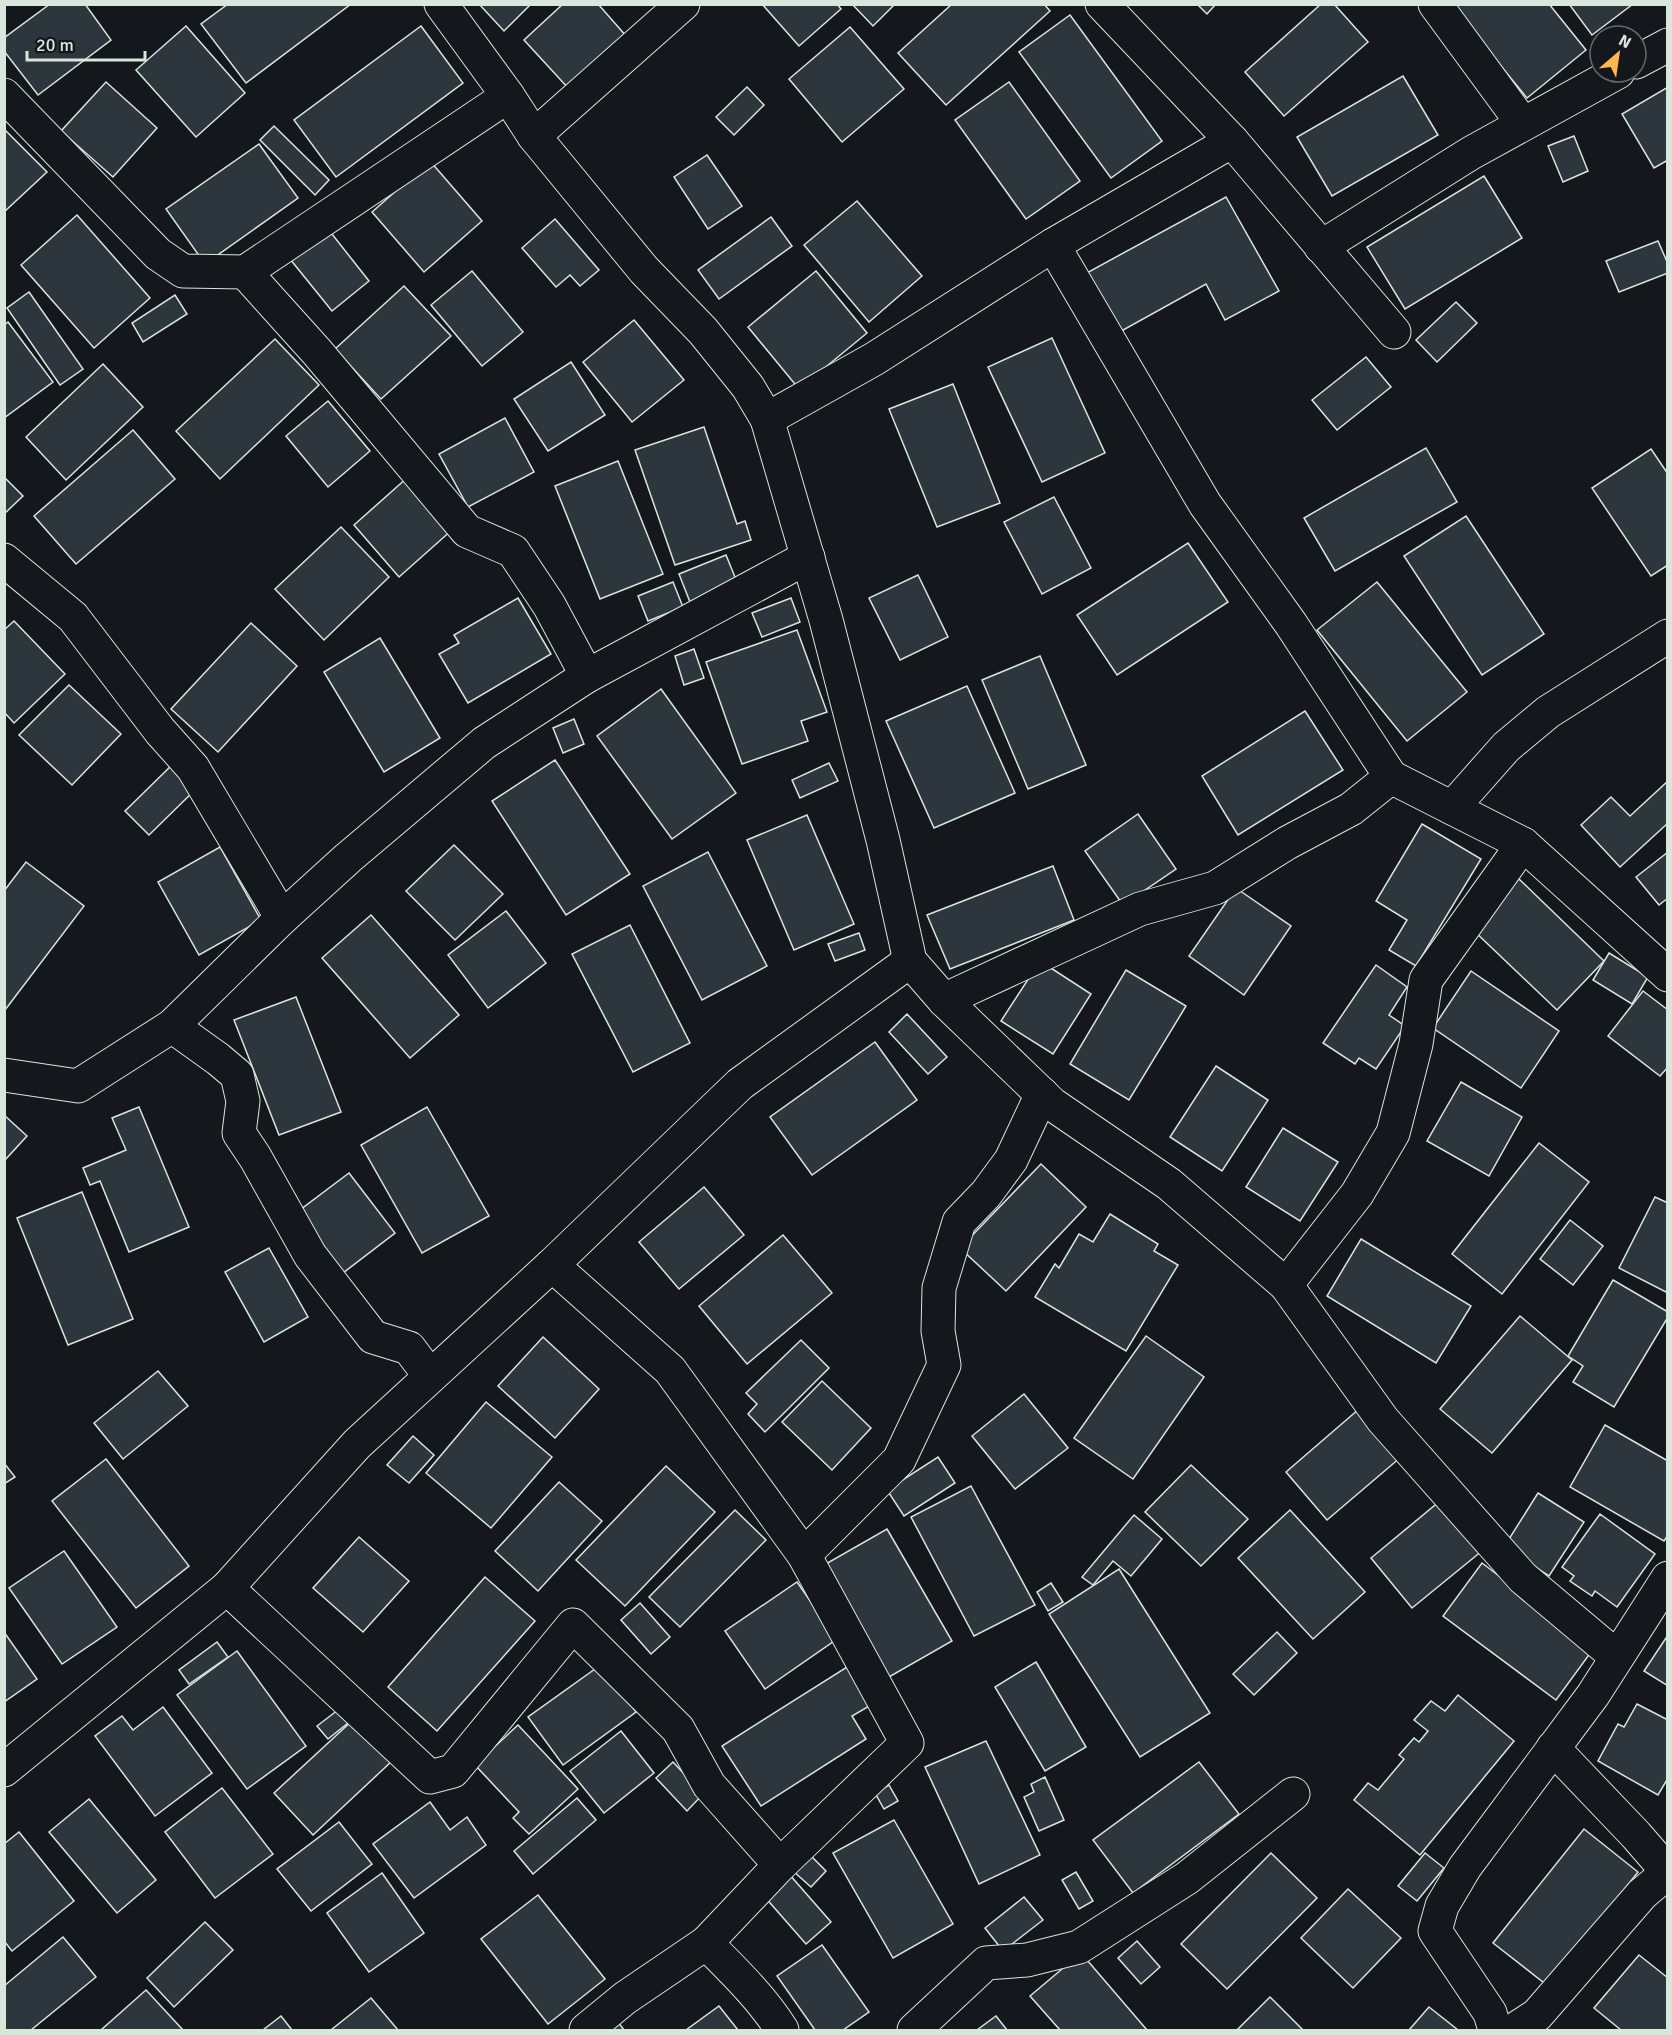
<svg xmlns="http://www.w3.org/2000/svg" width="1672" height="2035" font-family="Signika,sans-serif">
  <rect width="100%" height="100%" fill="#14181c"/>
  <g fill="#2c363c" stroke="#d8e6dc" stroke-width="1.5">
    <path d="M50,4H85L111,40L38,95L4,51V38Z"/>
    <path d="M228,4H351L246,83L201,24Z"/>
    <path d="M479,4H531L504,31Z"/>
    <path d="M563,4H598L627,37L569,89L524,40Z"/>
    <path d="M762,4H837L841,9L799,46Z"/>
    <path d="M852,4H895L873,26Z"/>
    <path d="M952,4H1044L1050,11L946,105L898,53Z"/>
    <path d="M1197,4H1216L1207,14Z"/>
    <path d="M1321,4H1334L1368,42L1284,116L1245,72Z"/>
    <path d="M1450,4H1549L1586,50L1527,98Z"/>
    <path d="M1569,4H1633L1592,35Z"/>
    <path d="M1070,15L1162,141L1111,178L1019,52Z"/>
    <path d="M186,26L245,93L196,137L136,70Z"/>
    <path d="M421,26L463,83L336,177L294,120Z"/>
    <path d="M850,27L904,89L842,142L789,79Z"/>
    <path d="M1403,76L1438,135L1332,196L1297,137Z"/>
    <path d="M106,82L157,128L113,177L61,131Z"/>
    <path d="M1009,82L1080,181L1026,219L955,120Z"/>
    <path d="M747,87L764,105L734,135L716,117Z"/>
    <path d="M1668,87V160L1654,168L1622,114Z"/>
    <path d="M274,126L329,180L315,195L260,140Z"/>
    <path d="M4,129L47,172L4,212Z"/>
    <path d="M1574,136L1588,171L1563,182L1548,146Z"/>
    <path d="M259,144L298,198L205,264L166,209Z"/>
    <path d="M707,155L742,206L708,229L674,177Z"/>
    <path d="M430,161L482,221L424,272L372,212Z"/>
    <path d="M1484,176L1522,238L1405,309L1367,247Z"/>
    <path d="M1226,197L1279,291L1225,320L1206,284L1116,334L1083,275Z"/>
    <path d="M857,201L922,276L869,322L804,245Z"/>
    <path d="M77,215L150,298L94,348L21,265Z"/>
    <path d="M771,217L792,246L719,299L698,270Z"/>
    <path d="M555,219L599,270L580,286L570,275L556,287L522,248Z"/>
    <path d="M328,229L369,281L332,311L290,259Z"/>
    <path d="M1658,241L1668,264V273L1619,292L1606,261Z"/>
    <path d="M472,271L523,332L482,366L431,305Z"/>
    <path d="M816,271L867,333L799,389L748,327Z"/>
    <path d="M404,286L451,336L381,399L335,349Z"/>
    <path d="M29,292L83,369L60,385L7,308Z"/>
    <path d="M175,295L187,314L143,342L132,323Z"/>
    <path d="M1456,302L1477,323L1437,362L1416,340Z"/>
    <path d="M634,320L684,380L632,422L583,362Z"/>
    <path d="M8,322L53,382L4,418V325Z"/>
    <path d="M1052,338L1105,453L1042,482L988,367Z"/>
    <path d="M275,339L319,385L220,479L176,431Z"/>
    <path d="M1366,357L1391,387L1337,430L1312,400Z"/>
    <path d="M571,362L605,415L548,451L514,399Z"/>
    <path d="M103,364L143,407L66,480L26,437Z"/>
    <path d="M953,384L1000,503L937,527L889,409Z"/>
    <path d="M328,401L370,451L328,487L286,436Z"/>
    <path d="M505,418L534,472L468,507L439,454Z"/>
    <path d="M704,427L737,524L745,521L751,540L675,565L635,450Z"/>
    <path d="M133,430L175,479L76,564L34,516Z"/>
    <path d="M1426,448L1457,502L1335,571L1304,518Z"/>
    <path d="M1651,449L1668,474V565L1651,576L1592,488Z"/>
    <path d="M618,461L663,574L600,599L555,486Z"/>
    <path d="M4,477L23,496L4,514Z"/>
    <path d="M408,477L453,529L399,577L354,525Z"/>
    <path d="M1054,497L1091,568L1042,594L1004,522Z"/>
    <path d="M1466,516L1544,634L1482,675L1404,556Z"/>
    <path d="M341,527L389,577L324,640L275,589Z"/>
    <path d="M1188,543L1228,602L1117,675L1077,615Z"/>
    <path d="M726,555L737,582L690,602L679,574Z"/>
    <path d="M918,575L948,637L900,660L869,598Z"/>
    <path d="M673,582L683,607L648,621L638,596Z"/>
    <path d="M1377,582L1467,692L1407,741L1317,630Z"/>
    <path d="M518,598L551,654L468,703L439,654L459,643L454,635Z"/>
    <path d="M791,598L800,622L762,637L752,613Z"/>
    <path d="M14,621L65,674L14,723L4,712V630Z"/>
    <path d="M251,623L297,666L218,752L171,709Z"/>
    <path d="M797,630L827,712L801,721L808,741L742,764L706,662Z"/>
    <path d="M380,638L440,738L384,772L324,672Z"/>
    <path d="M694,649L704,678L684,685L675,656Z"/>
    <path d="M1040,656L1086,765L1028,789L982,680Z"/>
    <path d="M69,685L121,734L72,785L19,735Z"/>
    <path d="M967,686L1015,793L934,828L886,721Z"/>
    <path d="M661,689L736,793L672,839L597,736Z"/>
    <path d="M1305,711L1343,770L1238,835L1202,776Z"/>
    <path d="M574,719L584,744L563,753L553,728Z"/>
    <path d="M555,760L630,874L566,915L492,801Z"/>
    <path d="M175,762L198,787L149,835L125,811Z"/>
    <path d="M829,763L838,781L800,798L792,780Z"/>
    <path d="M1668,781V823L1620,867L1581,825L1611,797L1630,816Z"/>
    <path d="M1138,814L1176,869L1123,905L1085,851Z"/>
    <path d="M807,815L854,924L794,950L747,840Z"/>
    <path d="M1422,824L1481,859L1416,966L1389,950L1407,920L1376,901Z"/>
    <path d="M454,845L503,894L455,940L406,891Z"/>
    <path d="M220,847L261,920L199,955L158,882Z"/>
    <path d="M708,852L767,966L702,1000L643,886Z"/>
    <path d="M1668,852V898L1659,905L1636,877Z"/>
    <path d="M26,862L84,906L5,1010L4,891Z"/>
    <path d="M1053,866L1074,920L950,969L927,915Z"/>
    <path d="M1519,879L1604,961L1557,1010L1471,928Z"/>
    <path d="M1236,888L1291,926L1244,995L1189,956Z"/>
    <path d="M506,911L546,963L488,1008L448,955Z"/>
    <path d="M371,915L459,1015L410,1058L322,958Z"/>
    <path d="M630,925L690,1043L633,1072L572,954Z"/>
    <path d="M859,933L865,950L835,961L828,944Z"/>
    <path d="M1609,953L1648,977L1632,1004L1593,980Z"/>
    <path d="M1040,961L1091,994L1053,1054L1001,1021Z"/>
    <path d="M1376,965L1407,987L1389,1015L1405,1026L1376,1069L1359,1058L1355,1064L1323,1043Z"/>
    <path d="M1126,970L1186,1006L1129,1100L1070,1064Z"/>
    <path d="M1471,971L1559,1031L1521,1088L1433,1028Z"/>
    <path d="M1643,991L1668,1010V1067L1660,1076L1608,1036Z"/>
    <path d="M296,997L341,1112L279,1135L234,1020Z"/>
    <path d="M907,1014L947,1057L928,1074L889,1032Z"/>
    <path d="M875,1042L917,1100L812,1175L770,1117Z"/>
    <path d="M1216,1066L1268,1100L1222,1171L1170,1137Z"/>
    <path d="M1461,1082L1522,1117L1489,1176L1427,1141Z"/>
    <path d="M139,1107L189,1227L129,1252L100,1181L90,1185L83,1168L126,1150L112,1118Z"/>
    <path d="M427,1107L489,1216L422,1253L361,1145Z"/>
    <path d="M4,1115L27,1136L4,1161Z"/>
    <path d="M1283,1128L1338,1162L1300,1221L1246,1187Z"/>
    <path d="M1539,1143L1589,1182L1502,1294L1452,1254Z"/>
    <path d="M1041,1164L1086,1207L1006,1291L960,1248Z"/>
    <path d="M349,1173L395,1233L343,1273L296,1213Z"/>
    <path d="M704,1187L744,1235L679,1289L639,1242Z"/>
    <path d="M82,1192L133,1319L68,1345L17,1218Z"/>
    <path d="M1655,1197L1668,1203V1293L1619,1268Z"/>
    <path d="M1110,1214L1158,1244L1154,1251L1178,1265L1126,1351L1035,1297L1055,1264L1059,1268L1079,1234L1093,1242Z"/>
    <path d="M1570,1220L1603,1246L1573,1285L1540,1259Z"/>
    <path d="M783,1235L832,1293L747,1364L699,1306Z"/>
    <path d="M1361,1239L1471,1306L1436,1363L1327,1296Z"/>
    <path d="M269,1248L308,1317L264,1342L225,1272Z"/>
    <path d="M1613,1280L1668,1312V1317L1614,1407L1573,1382L1583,1366L1568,1356Z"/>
    <path d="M1520,1316L1572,1360L1492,1453L1440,1409Z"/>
    <path d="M1146,1336L1204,1377L1133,1479L1074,1438Z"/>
    <path d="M543,1337L599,1389L555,1438L498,1386Z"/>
    <path d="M801,1340L829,1368L765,1432L748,1414L757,1404L746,1393Z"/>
    <path d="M158,1371L188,1406L123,1459L94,1423Z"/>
    <path d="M822,1381L871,1428L832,1470L782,1422Z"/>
    <path d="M1024,1394L1068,1448L1015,1489L972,1436Z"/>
    <path d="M486,1402L552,1457L491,1528L426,1473Z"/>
    <path d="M1359,1409L1401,1457L1327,1520L1286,1472Z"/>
    <path d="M1605,1425L1668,1461V1535L1664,1541L1570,1487Z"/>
    <path d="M413,1436L434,1455L409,1483L387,1465Z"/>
    <path d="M938,1457L955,1483L904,1516L887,1490Z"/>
    <path d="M106,1459L189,1566L136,1608L52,1501Z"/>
    <path d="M4,1463L15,1477L4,1484Z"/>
    <path d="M1191,1465L1248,1519L1201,1566L1145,1512Z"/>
    <path d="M666,1466L715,1512L625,1606L576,1560Z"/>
    <path d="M559,1482L602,1521L538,1591L495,1551Z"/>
    <path d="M971,1486L1035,1605L974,1636L911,1517Z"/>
    <path d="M1538,1493L1584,1522L1549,1576L1504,1547Z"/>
    <path d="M1446,1496L1488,1546L1412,1608L1371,1558Z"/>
    <path d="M735,1510L766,1540L680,1627L649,1597Z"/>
    <path d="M1290,1510L1365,1592L1313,1639L1238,1558Z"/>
    <path d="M1600,1514L1655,1554L1617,1607L1595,1591L1592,1596L1570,1581L1574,1576L1562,1567Z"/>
    <path d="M1134,1515L1162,1539L1131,1576L1113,1561L1093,1585L1082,1577Z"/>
    <path d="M887,1529L952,1641L889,1677L824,1565Z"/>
    <path d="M359,1537L409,1581L363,1632L313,1588Z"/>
    <path d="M64,1551L117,1627L62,1664L9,1588Z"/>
    <path d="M1482,1563L1594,1648L1556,1700L1443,1616Z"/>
    <path d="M1119,1569L1210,1713L1140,1757L1049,1614Z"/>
    <path d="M485,1577L535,1621L437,1731L388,1687Z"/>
    <path d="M797,1582L837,1639L765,1689L725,1631Z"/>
    <path d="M1051,1583L1063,1602L1048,1611L1037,1592Z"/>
    <path d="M640,1603L670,1637L651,1654L621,1620Z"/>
    <path d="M4,1632L37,1679L4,1702Z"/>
    <path d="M1277,1632L1297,1653L1254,1695L1233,1674Z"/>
    <path d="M1668,1635V1686L1644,1671Z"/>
    <path d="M217,1642L228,1657L189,1684L179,1670Z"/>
    <path d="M237,1651L306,1746L247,1789L177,1695Z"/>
    <path d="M1036,1662L1086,1747L1045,1771L995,1687Z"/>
    <path d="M602,1664L636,1712L563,1765L528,1717Z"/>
    <path d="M847,1667L871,1705L852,1716L866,1739L761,1806L722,1746Z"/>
    <path d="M1458,1695L1514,1741L1420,1855L1354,1800L1368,1783L1378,1790L1404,1759L1399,1755L1414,1738L1419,1742L1428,1731L1414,1720L1431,1701L1445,1711Z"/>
    <path d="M1637,1704L1668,1720V1778L1658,1795L1598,1761L1618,1724L1624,1727Z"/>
    <path d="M163,1707L212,1773L155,1816L95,1736L122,1716L133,1730Z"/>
    <path d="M338,1710L348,1723L328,1739L317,1726Z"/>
    <path d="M354,1719L392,1761L313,1835L274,1793Z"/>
    <path d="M518,1725L578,1789L529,1834L513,1818L519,1812L475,1765Z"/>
    <path d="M621,1731L654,1773L604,1813L570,1771Z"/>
    <path d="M986,1741L1040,1855L979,1884L925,1767Z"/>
    <path d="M673,1762L703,1794L687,1811L656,1778Z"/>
    <path d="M1199,1762L1239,1814L1133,1893L1093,1840Z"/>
    <path d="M1045,1777L1064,1820L1039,1831L1024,1797L1034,1792L1031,1784Z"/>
    <path d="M889,1785L898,1801L884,1809L875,1793Z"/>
    <path d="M222,1788L273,1854L215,1898L165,1832Z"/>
    <path d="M577,1798L596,1820L533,1874L514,1851Z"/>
    <path d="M89,1799L156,1880L117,1913L49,1832Z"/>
    <path d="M430,1802L450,1830L467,1817L486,1845L414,1898L373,1844Z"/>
    <path d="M894,1820L953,1924L893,1958L833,1853Z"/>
    <path d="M339,1822L372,1864L311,1911L277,1869Z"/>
    <path d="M1584,1829L1638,1872L1548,1986L1493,1943Z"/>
    <path d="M19,1832L74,1901L12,1951L4,1941V1844Z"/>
    <path d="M1271,1853L1317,1898L1227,1989L1181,1944Z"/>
    <path d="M1425,1853L1444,1868L1417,1901L1398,1886Z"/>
    <path d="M809,1854L826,1871L811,1887L793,1871Z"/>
    <path d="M1076,1872L1093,1901L1079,1909L1062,1880Z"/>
    <path d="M382,1873L424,1933L369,1972L327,1913Z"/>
    <path d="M789,1874L831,1922L806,1944L764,1896Z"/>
    <path d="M1348,1889L1401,1938L1353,1988L1301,1938Z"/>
    <path d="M538,1895L605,1979L548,2024L481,1939Z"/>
    <path d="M1024,1897L1043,1920L1003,1951L985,1928Z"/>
    <path d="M205,1922L233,1950L174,2007L147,1978Z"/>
    <path d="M63,1937L96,1977L31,2030H4V1986Z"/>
    <path d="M1137,1941L1160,1967L1141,1984L1118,1958Z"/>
    <path d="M822,1945L869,2012L843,2030H815L777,1976Z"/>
    <path d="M1081,1953L1147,2030H1060L1030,1996Z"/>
    <path d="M1639,1955L1668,1978V2030H1621L1594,2008Z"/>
    <path d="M146,1990L183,2030H101Z"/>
    <path d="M1270,1997L1303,2030H1237Z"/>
    <path d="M371,1998L398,2030H331Z"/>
    <path d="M719,2006L738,2030H686Z"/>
    <path d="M1429,2007L1458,2030H1409Z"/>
    <path d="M281,2016L292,2030H263Z"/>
    <path d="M996,2016L1007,2030H977Z"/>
    <path d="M618,2022L624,2030H605Z"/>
  </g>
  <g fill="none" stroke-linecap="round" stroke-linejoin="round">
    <g stroke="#d8e6dc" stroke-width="35">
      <g id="minor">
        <path d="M441,4L508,96L534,136L644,270L703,331L748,387L767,419L826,620L883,840L910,961L944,1000L1052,1104L1169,1184L1286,1285L1383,1420L1523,1578L1617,1657"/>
        <path d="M1102,4L1232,141L1394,332"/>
        <path d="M1435,4L1523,124"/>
        <path d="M1636,62L1668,45"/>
        <path d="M4,95L158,254L183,271L245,272L508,96"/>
        <path d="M534,136L683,4"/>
        <path d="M1053,245L1205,504L1291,624L1391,777L1523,844L1668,975"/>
        <path d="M1321,247L1471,153L1618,72"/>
        <path d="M245,272L317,352L467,531L513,551L549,605L587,676"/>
        <path d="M767,419L874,359L1053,245L1232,141"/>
        <path d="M4,560L73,617L160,731L193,768L282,918"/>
        <path d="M1452,808L1506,747L1548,712L1668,636"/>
        <path d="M944,1000L1140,909L1215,888L1287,843L1351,809L1391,777"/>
        <path d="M172,1026L218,1059L237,1075L243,1101L239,1133L255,1157L310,1255L373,1337L409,1348L430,1376"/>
        <path d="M4,1075L78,1086L172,1026L282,918L348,858L484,743L587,676L808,557"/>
        <path d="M552,1265L670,1370L804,1555L907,1743L780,1865L706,1943L625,1998L586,2030"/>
        <path d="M1286,1285L1357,1194L1393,1133L1416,1044L1426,980L1523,844"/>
        <path d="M804,1555L899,1460L944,1365L938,1331L939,1288L959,1222L986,1194L1011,1160L1042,1094"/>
        <path d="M227,1588L430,1777L453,1771L573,1625L678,1729L709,1785L780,1865"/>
        <path d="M4,1770L227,1588L357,1444L552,1265L740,1084L910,961"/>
        <path d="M706,1943C733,1970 762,1998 782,2030"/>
        <path d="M914,2030L986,1963L1027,1960L1079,1947L1187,1878L1293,1794"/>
        <path d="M1495,2030L1490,2013L1435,1931L1442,1906L1465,1867L1593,1695L1668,1578"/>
        <path d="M1514,2030L1537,2015L1642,1894L1668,1872L1636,1835L1553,1748"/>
      </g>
    </g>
    <use href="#minor" stroke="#14181c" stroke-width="33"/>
  </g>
  <rect width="1672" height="2035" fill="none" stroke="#d8e6dc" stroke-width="12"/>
  <g transform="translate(1618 54) rotate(29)"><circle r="28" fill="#14181c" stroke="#626a69" stroke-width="1.5"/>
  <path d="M0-4.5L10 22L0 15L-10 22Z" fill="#ffb74d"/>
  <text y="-9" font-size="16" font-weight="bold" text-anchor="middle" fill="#d8e6dc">N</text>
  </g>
  <path d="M27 51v9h118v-9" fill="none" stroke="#d8e6dc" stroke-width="3"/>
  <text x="36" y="51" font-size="18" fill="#d8e6dc" stroke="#14181c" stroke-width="4.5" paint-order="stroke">20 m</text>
</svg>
